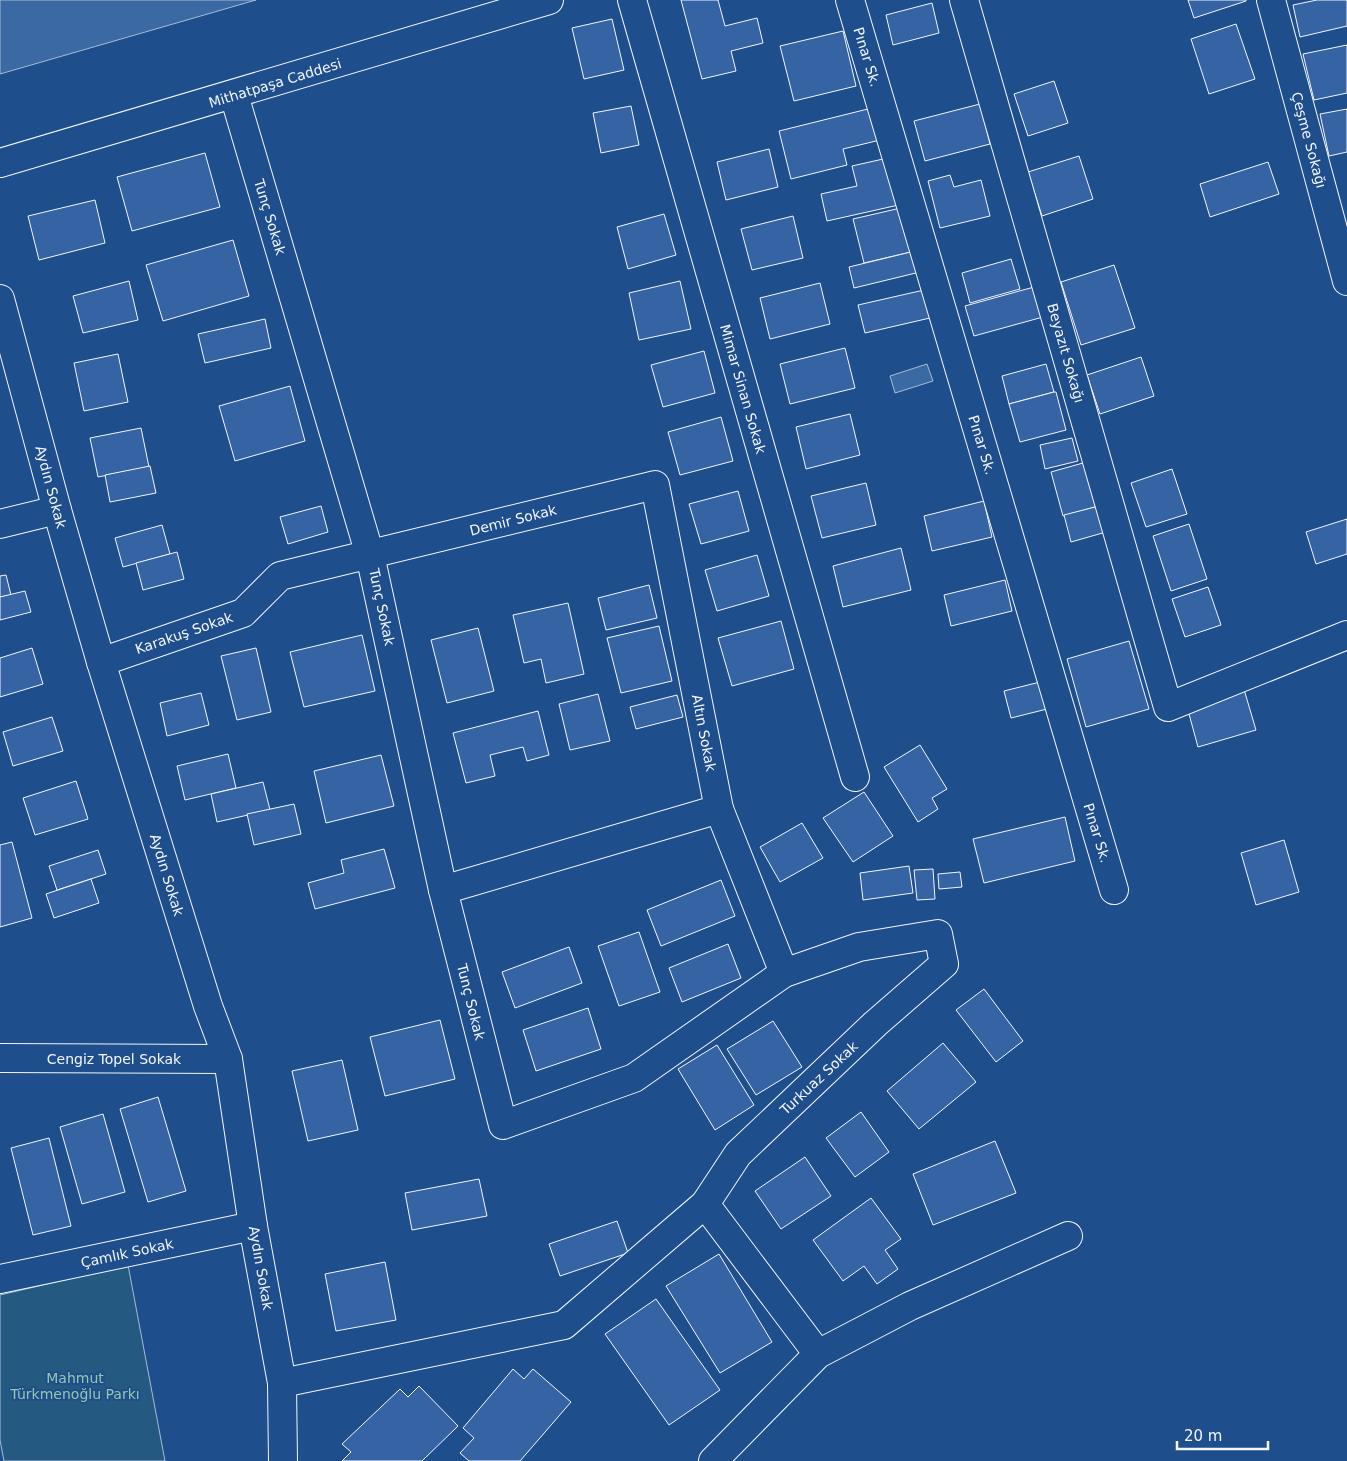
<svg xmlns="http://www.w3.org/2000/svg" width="1347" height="1461" font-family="'DejaVu Sans',sans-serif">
  <rect width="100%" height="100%" fill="#1f4e8c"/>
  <path fill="#245a82" stroke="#a8bbd7" d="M128,1265L165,1461H4L0,1440V1295Z"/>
  <g fill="#3b69a3" stroke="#a8bbd7">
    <path d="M0,0H256L0,74Z"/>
    <path d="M927,364L933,381L895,393L890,376Z"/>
  </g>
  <g fill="#3563a3" stroke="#f2f6ff">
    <path d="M681,0H718L725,26L757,18L763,43L731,51L736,71L702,79Z"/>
    <path d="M1188,0H1246V1L1194,18Z"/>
    <path d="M1317,0H1347V26L1300,37L1293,5Z"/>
    <path d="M932,3L939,33L893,45L886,15Z"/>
    <path d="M612,19L624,70L584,79L572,28Z"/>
    <path d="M1236,24L1255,79L1209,94L1191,39Z"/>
    <path d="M843,31L856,86L794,101L780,46Z"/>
    <path d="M1347,45V93L1314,100L1303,54Z"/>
    <path d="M1054,81L1068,123L1028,136L1014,94Z"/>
    <path d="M980,104L990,144L925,161L914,121Z"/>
    <path d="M631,106L639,145L601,153L593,113Z"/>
    <path d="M872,108L880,140L843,149L847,165L791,179L779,131Z"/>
    <path d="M1347,109V152L1329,156L1320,114Z"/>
    <path d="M769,149L778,187L726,200L717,162Z"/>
    <path d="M205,153L220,207L132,231L117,177Z"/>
    <path d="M1079,156L1093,199L1042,216L1028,172Z"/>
    <path d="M892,157L903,204L827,221L821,194L857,186L852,166Z"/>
    <path d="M1268,162L1279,194L1210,217L1200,184Z"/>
    <path d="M950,175L954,187L981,180L990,216L940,228L928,181Z"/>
    <path d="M95,200L105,243L39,260L28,216Z"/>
    <path d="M905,207L915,251L864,263L853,219Z"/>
    <path d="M664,214L676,255L628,269L617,227Z"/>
    <path d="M793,216L803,258L752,270L741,229Z"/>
    <path d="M233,240L249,296L163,321L146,265Z"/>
    <path d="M915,251L920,272L854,288L849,267Z"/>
    <path d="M1011,259L1020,289L970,303L962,273Z"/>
    <path d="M1114,265L1135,328L1081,345L1061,282Z"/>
    <path d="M129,281L138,320L83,333L73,296Z"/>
    <path d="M680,281L691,329L639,340L629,293Z"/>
    <path d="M820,283L830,324L770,339L760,298Z"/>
    <path d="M1034,287L1043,317L974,336L965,306Z"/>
    <path d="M924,290L930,318L865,333L858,305Z"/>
    <path d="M265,319L271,348L205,363L198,334Z"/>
    <path d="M845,348L855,388L790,404L780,364Z"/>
    <path d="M704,351L715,393L663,407L651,365Z"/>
    <path d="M118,354L128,402L84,411L74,363Z"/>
    <path d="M1141,357L1154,396L1100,414L1087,375Z"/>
    <path d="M1046,364L1054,392L1009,404L1002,376Z"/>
    <path d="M290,386L305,441L235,461L219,406Z"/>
    <path d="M1054,392H1056L1066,430L1020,442L1009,404Z"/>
    <path d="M850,414L860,455L806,469L796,427Z"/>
    <path d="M721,417L733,461L680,475L668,432Z"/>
    <path d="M141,428L149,467L98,477L90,438Z"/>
    <path d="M1072,438L1078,461L1045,469L1040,445Z"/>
    <path d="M1090,461L1102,505L1063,516L1051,472Z"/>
    <path d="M150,466L156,493L110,502L105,475Z"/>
    <path d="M1172,469L1187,514L1146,527L1131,483Z"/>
    <path d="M866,483L876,525L822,538L811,496Z"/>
    <path d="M738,491L749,531L701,544L689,504Z"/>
    <path d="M984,501L992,537L932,551L924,516Z"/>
    <path d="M321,506L328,532L288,544L280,517Z"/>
    <path d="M1099,506L1106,532L1071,542L1064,515Z"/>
    <path d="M1347,519V554L1316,564L1306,532Z"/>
    <path d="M1189,524L1207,579L1171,591L1153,536Z"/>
    <path d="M162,525L170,554L123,567L115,538Z"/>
    <path d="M901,548L911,590L843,607L833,566Z"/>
    <path d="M177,552L184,579L143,590L136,563Z"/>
    <path d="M757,555L769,596L717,611L705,570Z"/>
    <path d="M6,575L11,595L0,597V576Z"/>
    <path d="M1005,580L1012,611L951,626L944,595Z"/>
    <path d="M649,585L657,618L606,630L598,598Z"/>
    <path d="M1208,587L1221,625L1185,637L1172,599Z"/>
    <path d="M25,591L31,612L0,620V597Z"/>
    <path d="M568,603L584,674L546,683L541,659L524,663L513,615Z"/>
    <path d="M781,621L794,669L732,686L718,638Z"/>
    <path d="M659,626L672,681L621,693L607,638Z"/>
    <path d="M478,628L494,691L447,703L431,640Z"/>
    <path d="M362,635L375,691L304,707L290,652Z"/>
    <path d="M1129,641L1149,709L1086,727L1067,659Z"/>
    <path d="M32,648L43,684L0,697V658Z"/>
    <path d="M256,648L271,712L237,720L221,656Z"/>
    <path d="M1044,681L1051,708L1011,718L1004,691Z"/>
    <path d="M1243,686L1256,730L1198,747L1186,703Z"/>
    <path d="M201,693L209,725L167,736L160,703Z"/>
    <path d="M598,694L610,741L570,750L559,704Z"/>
    <path d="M677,695L683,717L636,729L630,707Z"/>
    <path d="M538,711L549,755L527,761L523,747L490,755L495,776L466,783L453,733Z"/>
    <path d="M52,717L63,751L13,766L3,732Z"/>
    <path d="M920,745L947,789L932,798L938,809L918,822L884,767Z"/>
    <path d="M228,754L236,788L185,800L177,766Z"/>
    <path d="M381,755L394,806L326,823L314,771Z"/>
    <path d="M76,781L88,819L35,835L23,798Z"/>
    <path d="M263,782L270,810L217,822L211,794Z"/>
    <path d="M864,792L893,836L853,862L823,818Z"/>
    <path d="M294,804L301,834L254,845L247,814Z"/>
    <path d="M1065,817L1075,861L984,883L973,839Z"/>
    <path d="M802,823L823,858L780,882L760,847Z"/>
    <path d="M1284,840L1299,892L1256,905L1241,853Z"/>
    <path d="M12,842L32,918L0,927V845Z"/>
    <path d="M384,849L395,888L315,909L308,883L344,873L341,860Z"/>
    <path d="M98,850L106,874L57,890L49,866Z"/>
    <path d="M909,866L913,893L863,900L860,873Z"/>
    <path d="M933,869L935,899L917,900L914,870Z"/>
    <path d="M960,872L962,887L939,889L938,874Z"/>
    <path d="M91,879L99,903L54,918L46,894Z"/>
    <path d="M721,880L735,916L661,946L647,910Z"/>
    <path d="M639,932L660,992L619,1006L598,946Z"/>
    <path d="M728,944L741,978L682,1002L669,968Z"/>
    <path d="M569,947L582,983L515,1008L502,972Z"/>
    <path d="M984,989L1023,1041L996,1062L956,1010Z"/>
    <path d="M588,1008L601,1049L536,1071L523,1030Z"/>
    <path d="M440,1020L455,1079L385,1096L370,1037Z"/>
    <path d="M773,1021L802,1067L756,1095L727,1049Z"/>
    <path d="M943,1043L976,1082L919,1129L887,1091Z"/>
    <path d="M717,1045L754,1105L715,1130L678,1069Z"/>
    <path d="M342,1060L358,1130L308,1141L292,1071Z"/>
    <path d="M158,1097L186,1191L148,1202L120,1109Z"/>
    <path d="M861,1112L889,1152L855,1177L826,1138Z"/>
    <path d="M103,1114L125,1192L82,1204L60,1127Z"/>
    <path d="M49,1138L71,1226L33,1235L11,1148Z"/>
    <path d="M995,1141L1016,1193L933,1225L913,1174Z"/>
    <path d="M805,1157L831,1196L781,1229L755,1191Z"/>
    <path d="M479,1179L487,1216L412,1230L405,1193Z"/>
    <path d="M871,1198L901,1239L885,1250L898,1269L877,1284L864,1266L843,1281L813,1240Z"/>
    <path d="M617,1221L628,1253L560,1276L549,1244Z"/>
    <path d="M719,1254L772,1342L720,1373L666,1286Z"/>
    <path d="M385,1262L396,1320L336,1331L325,1274Z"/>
    <path d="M656,1299L720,1390L669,1425L605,1334Z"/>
    <path d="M513,1369L524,1379L533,1369L571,1402L520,1461H469L460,1453L474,1438L463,1428Z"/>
    <path d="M419,1386L458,1426L422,1461H342L351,1452L342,1444L400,1389L408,1397Z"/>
  </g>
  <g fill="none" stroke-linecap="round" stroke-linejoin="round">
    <g stroke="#f2f6ff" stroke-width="30">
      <g id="minor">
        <path d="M632,0L855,777"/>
        <path d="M850,0L1114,890"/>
        <path d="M964,0L1168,707L1347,635"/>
        <path d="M1271,0L1347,281"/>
        <path d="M234,95L370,555L443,890L503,1125L634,1078L784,973L859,947L938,934L944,964L875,1024L738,1154L705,1204L818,1354"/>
        <path d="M0,299L57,510L101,662L208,1006L228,1059L253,1226L282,1383L283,1461"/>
        <path d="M0,524L57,510"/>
        <path d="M101,662L243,613L280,576L655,485L719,809L784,973"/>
        <path d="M443,890L719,809"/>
        <path d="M0,1058L228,1059"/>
        <path d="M0,1279L253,1226"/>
        <path d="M282,1383L564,1325L705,1204"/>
        <path d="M713,1461L818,1354L910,1306L1068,1236"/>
      </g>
    </g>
    <g stroke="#f2f6ff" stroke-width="30">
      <path id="primary" d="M0,163L549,0"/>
    </g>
    <use href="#minor" stroke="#1f4e8c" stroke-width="28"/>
    <use href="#primary" stroke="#1f4e8c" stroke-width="28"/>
  </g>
  <g text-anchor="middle" stroke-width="4" stroke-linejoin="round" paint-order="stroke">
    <g font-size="14" fill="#f2f6ff" stroke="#1f4e8c">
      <text transform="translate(867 57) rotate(73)" y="5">Pınar Sk.</text>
      <text transform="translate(275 83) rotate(-17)" y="5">Mithatpaşa Caddesi</text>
      <text transform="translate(1309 140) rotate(75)" y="5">Çeşme Sokağı</text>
      <text transform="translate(270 217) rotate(73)" y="5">Tunç Sokak</text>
      <text transform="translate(1066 353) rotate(74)" y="5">Beyazıt Sokağı</text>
      <text transform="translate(743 389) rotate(74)" y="5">Mimar Sinan Sokak</text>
      <text transform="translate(982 445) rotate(73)" y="5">Pınar Sk.</text>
      <text transform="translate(51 487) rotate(75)" y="5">Aydın Sokak</text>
      <text transform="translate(513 520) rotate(-14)" y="5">Demir Sokak</text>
      <text transform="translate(382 607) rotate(78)" y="5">Tunç Sokak</text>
      <text transform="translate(184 633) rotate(-19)" y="5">Karakuş Sokak</text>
      <text transform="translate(704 733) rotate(79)" y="5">Altın Sokak</text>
      <text transform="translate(1097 833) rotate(73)" y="5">Pınar Sk.</text>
      <text transform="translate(167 875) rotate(73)" y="5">Aydın Sokak</text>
      <text transform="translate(471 1002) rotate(76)" y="5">Tunç Sokak</text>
      <text x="114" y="1064">Cengiz Topel Sokak</text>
      <text transform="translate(819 1078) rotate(-43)" y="5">Turkuaz Sokak</text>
      <text transform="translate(127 1253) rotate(-12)" y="5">Çamlık Sokak</text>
      <text transform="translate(261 1268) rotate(80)" y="5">Aydın Sokak</text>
    </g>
    <g font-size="14" fill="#97c8a6" stroke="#1f4e8c">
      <text x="75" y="1383">Mahmut<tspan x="75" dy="16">Türkmenoğlu Parkı</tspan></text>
    </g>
  </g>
  <path d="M1177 1441v8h91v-8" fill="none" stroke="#f2f6ff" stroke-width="2.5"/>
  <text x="1184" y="1441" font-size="15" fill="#f2f6ff" stroke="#1f4e8c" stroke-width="4" paint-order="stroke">20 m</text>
</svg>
